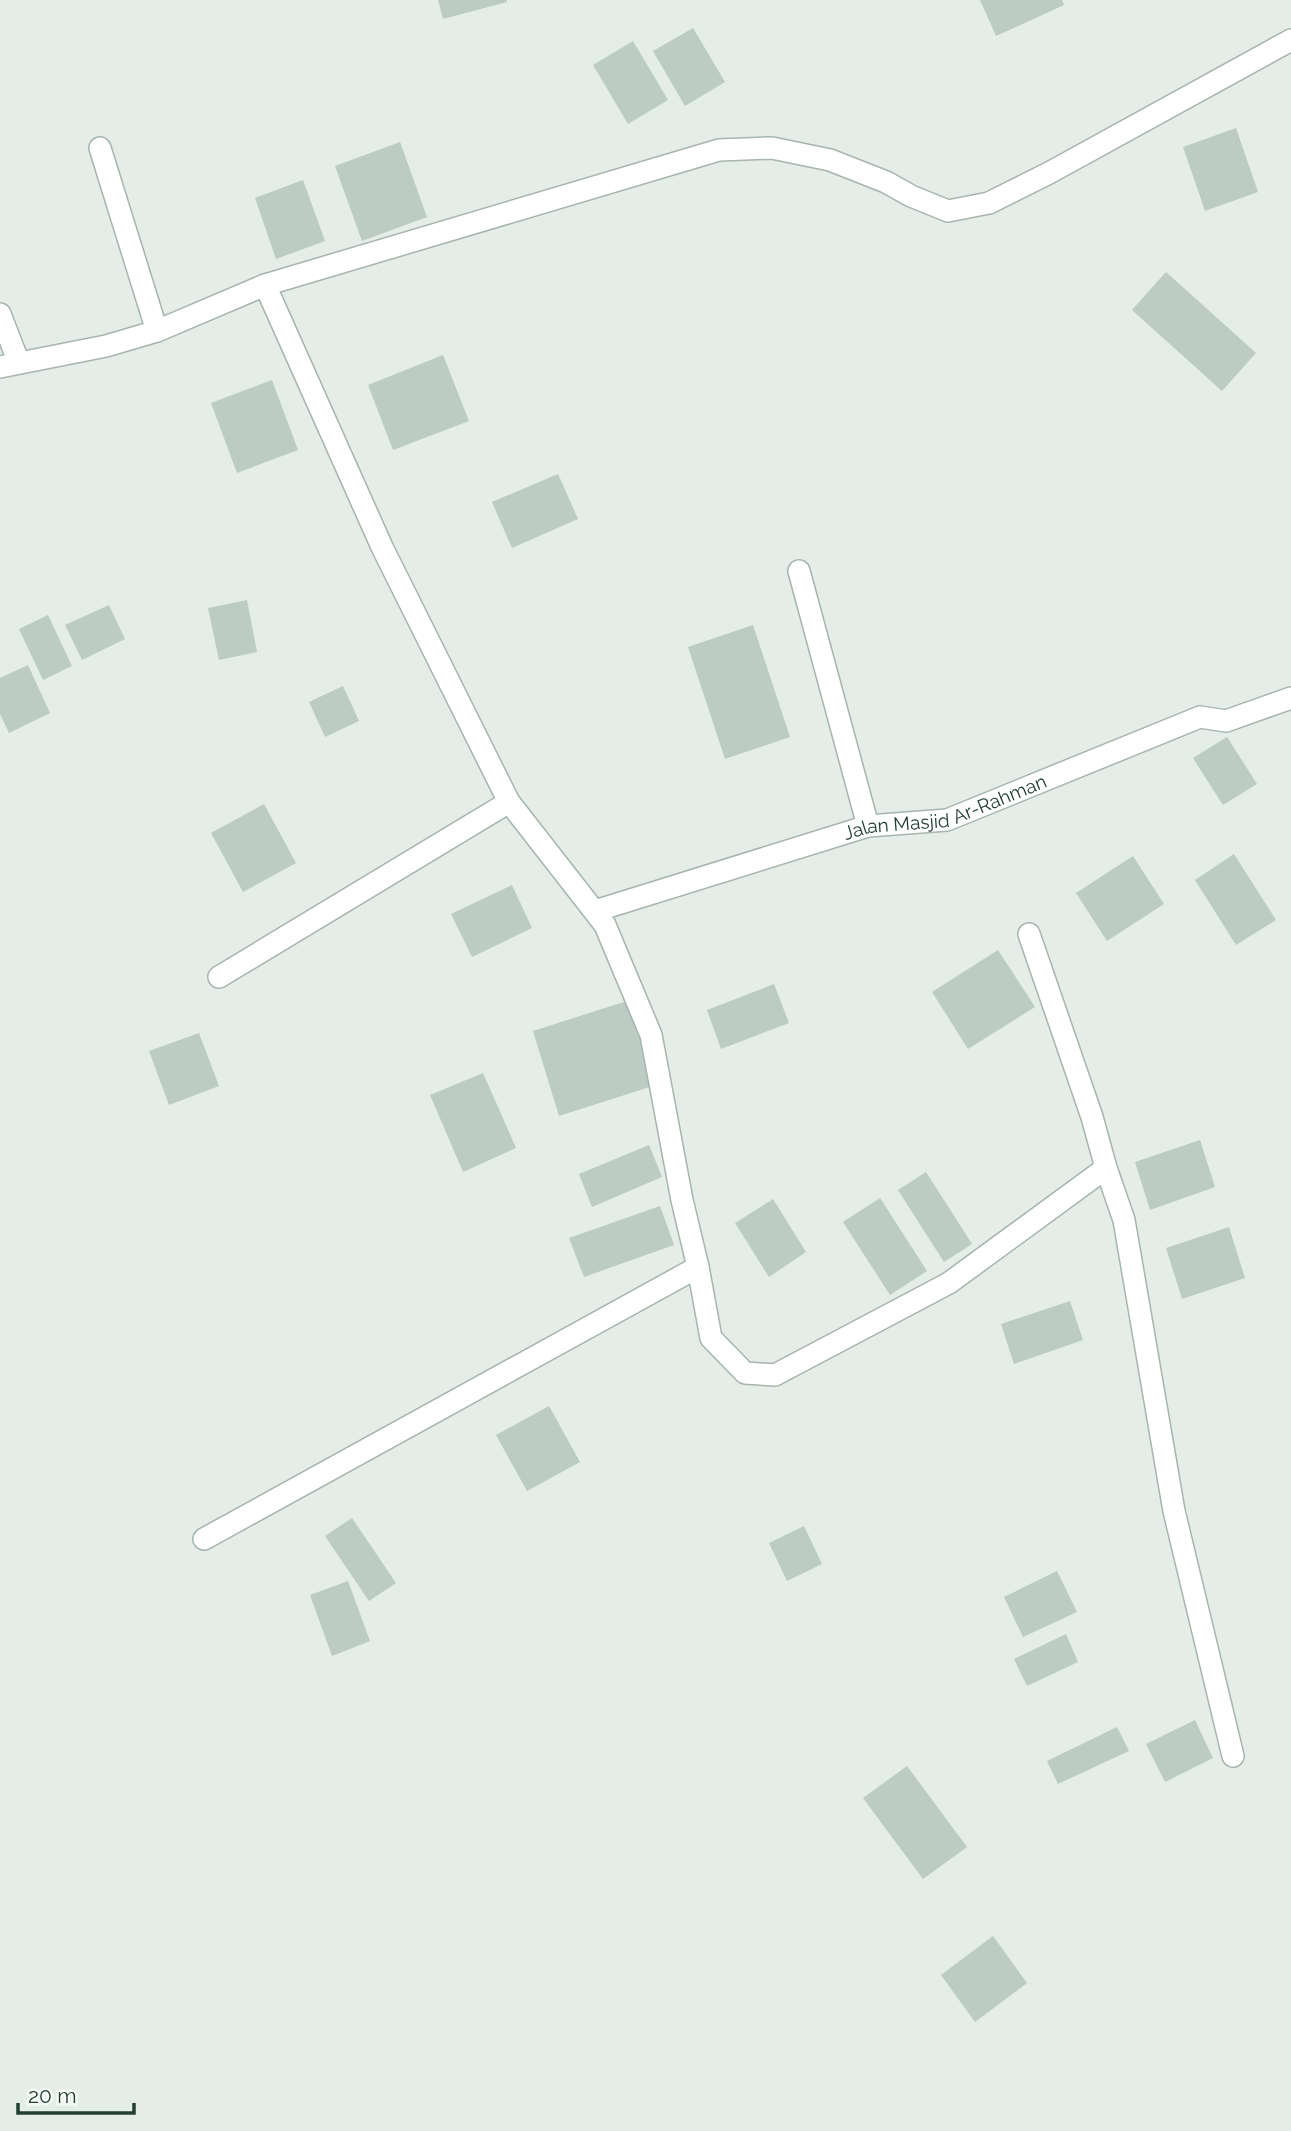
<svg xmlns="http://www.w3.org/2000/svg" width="1291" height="2131" font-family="Raleway,sans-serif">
  <rect width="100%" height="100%" fill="#e4ede8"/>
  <g fill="#bccbc3">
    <path d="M438,0H507V2L443,19Z"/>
    <path d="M980,0H1062L1064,5L996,36Z"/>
    <path d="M693,28L725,82L685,106L653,51Z"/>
    <path d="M633,41L668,100L628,124L593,65Z"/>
    <path d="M1236,128L1258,192L1205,211L1183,147Z"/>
    <path d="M400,142L427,217L362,241L335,166Z"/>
    <path d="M303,180L325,241L276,259L255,198Z"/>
    <path d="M1166,272L1256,353L1222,391L1132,310Z"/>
    <path d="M443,355L469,421L393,450L368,385Z"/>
    <path d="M272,380L298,450L237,473L211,403Z"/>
    <path d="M558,474L578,519L512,548L492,502Z"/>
    <path d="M247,600L257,652L219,660L208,608Z"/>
    <path d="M109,605L125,639L82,660L65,625Z"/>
    <path d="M48,615L72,666L43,680L19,629Z"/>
    <path d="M753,625L790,737L725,759L688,647Z"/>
    <path d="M28,665L50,713L9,733L0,714V678Z"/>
    <path d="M343,686L359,721L325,737L309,702Z"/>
    <path d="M1227,737L1257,784L1223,805L1193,758Z"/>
    <path d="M264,804L296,863L243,892L211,833Z"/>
    <path d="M1234,854L1276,920L1236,945L1195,880Z"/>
    <path d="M1133,856L1164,904L1107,941L1076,893Z"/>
    <path d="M512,885L532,928L472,957L451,914Z"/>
    <path d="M998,950L1035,1007L968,1049L932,992Z"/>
    <path d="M774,984L789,1023L721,1049L707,1010Z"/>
    <path d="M630,1000L656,1085L559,1116L533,1031Z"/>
    <path d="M199,1033L219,1086L169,1105L149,1051Z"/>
    <path d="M483,1073L516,1148L463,1172L430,1095Z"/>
    <path d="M1200,1140L1215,1187L1150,1210L1135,1162Z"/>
    <path d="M649,1145L662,1177L592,1207L579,1174Z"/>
    <path d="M926,1172L972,1244L944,1262L898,1190Z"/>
    <path d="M880,1198L927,1271L890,1295L843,1222Z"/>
    <path d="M773,1199L806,1252L769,1277L735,1223Z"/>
    <path d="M660,1206L674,1245L584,1277L569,1238Z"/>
    <path d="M1229,1227L1245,1278L1182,1299L1166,1248Z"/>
    <path d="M1070,1301L1083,1340L1014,1364L1001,1324Z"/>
    <path d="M549,1406L580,1462L527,1491L496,1435Z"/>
    <path d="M352,1518L396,1583L369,1601L325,1536Z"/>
    <path d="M804,1526L822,1564L787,1581L769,1543Z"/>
    <path d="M1057,1571L1077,1612L1023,1637L1004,1597Z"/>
    <path d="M348,1581L370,1641L332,1656L310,1595Z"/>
    <path d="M1066,1634L1078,1662L1027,1686L1014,1659Z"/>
    <path d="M1195,1720L1213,1758L1165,1782L1146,1744Z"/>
    <path d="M1117,1727L1129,1751L1058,1784L1047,1761Z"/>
    <path d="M907,1766L967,1847L923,1879L863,1798Z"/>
    <path d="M993,1936L1027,1983L975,2022L941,1975Z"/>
  </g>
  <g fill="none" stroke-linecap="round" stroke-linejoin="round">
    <g stroke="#a6b5ae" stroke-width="24">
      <g id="minor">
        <path d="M100,148L157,331"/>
        <path d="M0,314L19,363"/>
        <path d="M0,367L106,346L157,331L265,285L719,150L772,148L830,160L886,182L911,196L948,211L989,203L1049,173L1291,40"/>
        <path d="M799,571L868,826"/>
        <path d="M509,802L605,925L651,1035L682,1200L698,1267L711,1338L745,1373L775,1375L949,1283L1106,1168"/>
        <path id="s1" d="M595,911L868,826L947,820L1200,717L1226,721L1291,698"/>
        <path d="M1029,934L1092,1117L1106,1168L1124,1220L1174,1511L1233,1756"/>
        <path d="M219,977L509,802L382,547L265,285"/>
        <path d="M204,1539L698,1267"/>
      </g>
    </g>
    <use href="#minor" stroke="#fff" stroke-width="21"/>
  </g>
  <g text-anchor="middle" stroke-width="7" stroke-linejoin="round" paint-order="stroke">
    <g font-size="19" fill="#233f34" stroke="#f5faf7">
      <text dy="7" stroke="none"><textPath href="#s1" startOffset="366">Jalan Masjid Ar-Rahman</textPath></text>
    </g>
  </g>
  <path d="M18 2103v10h116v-10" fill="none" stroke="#233f34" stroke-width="3.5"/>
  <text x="28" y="2103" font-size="21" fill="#233f34" stroke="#f5faf7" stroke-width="5" paint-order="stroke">20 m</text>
</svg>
